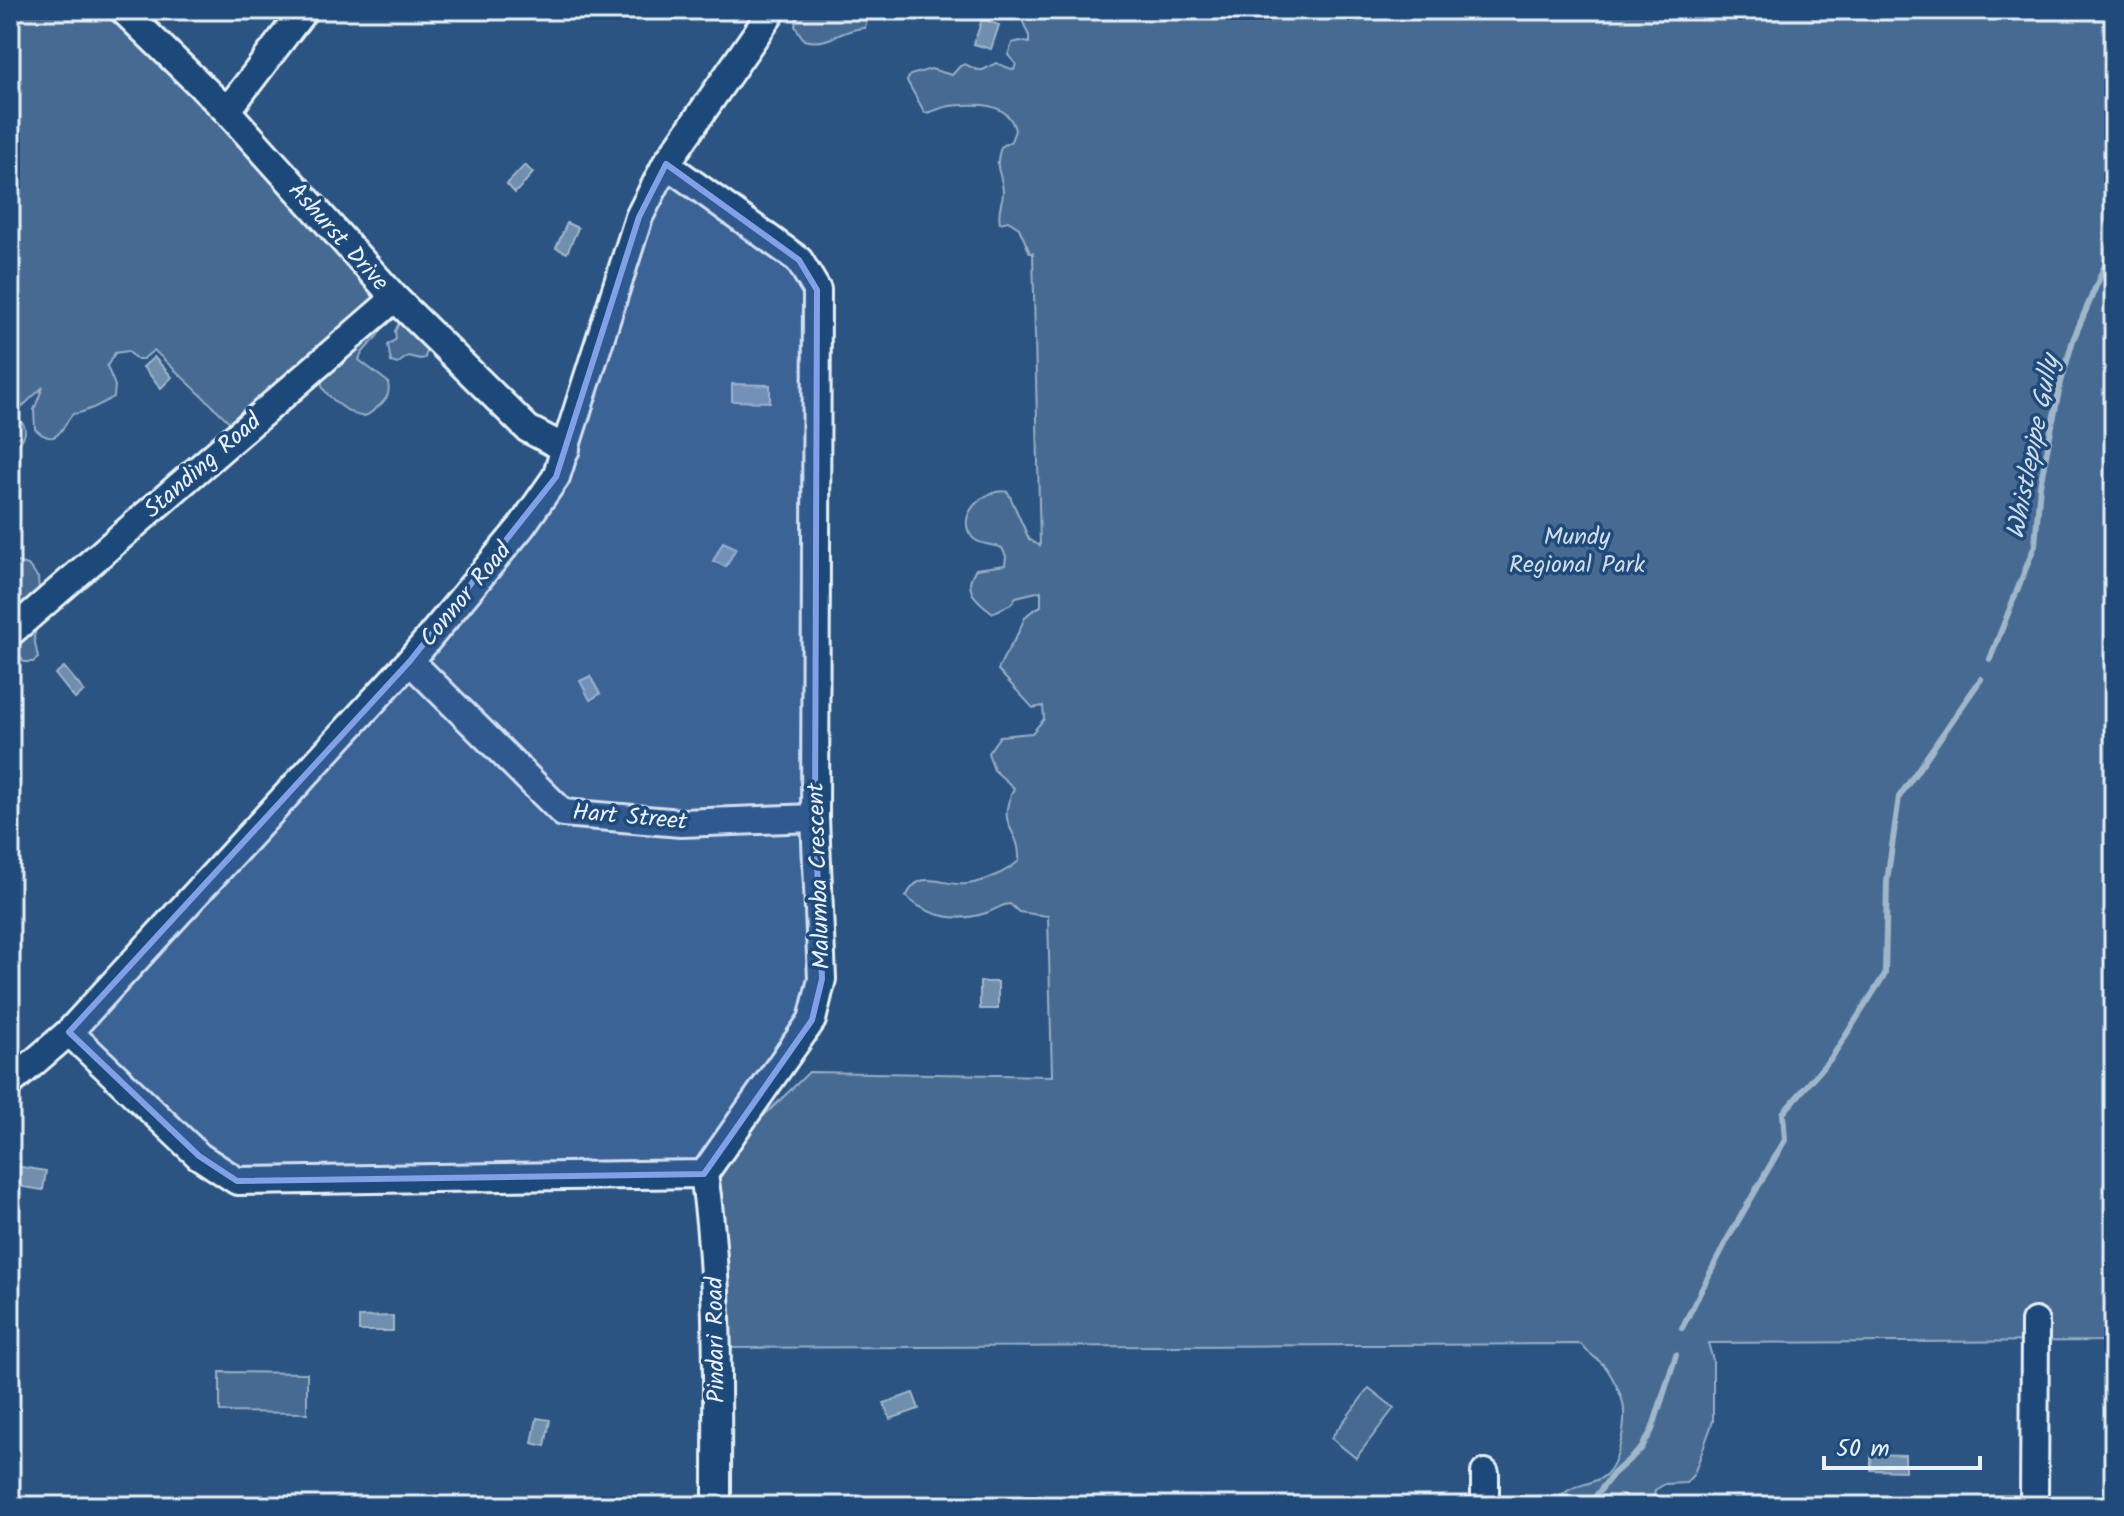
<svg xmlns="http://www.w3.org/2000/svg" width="2124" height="1516" font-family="Kalam,sans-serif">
  <rect width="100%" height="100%" fill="#2b5482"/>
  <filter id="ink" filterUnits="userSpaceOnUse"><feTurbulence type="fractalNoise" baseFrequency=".0125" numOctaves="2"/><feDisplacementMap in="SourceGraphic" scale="16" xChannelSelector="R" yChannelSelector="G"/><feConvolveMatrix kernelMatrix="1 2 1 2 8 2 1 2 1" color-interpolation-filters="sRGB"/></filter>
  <g filter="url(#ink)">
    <g fill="#476b93" stroke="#98aec6" stroke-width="2">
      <path d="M10,10H123L395,298L240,432L154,350L143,359H136L128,351L115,353L107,366L115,386L114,397C105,402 95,408 85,411C84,412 74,414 73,414C62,424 59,451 35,429L34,410L43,387L10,418Z"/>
      <path d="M799,10H869L865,28C842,28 828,47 804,40L795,26Z"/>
      <path d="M1018,10H2114V1341L1708,1343L1713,1360V1421L1694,1474L1686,1483L1665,1484L1655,1490L1654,1497L1665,1506H1555C1568,1482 1580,1489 1601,1478C1619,1469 1627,1422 1623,1403C1621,1394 1613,1378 1607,1369C1600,1359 1588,1355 1581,1344L717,1348L704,1174L809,1072L1052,1076L1048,916L1019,912L1010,904C1000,905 995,910 986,913C956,923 929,916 906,897C920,866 942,887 967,884C984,882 1006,872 1019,861C1021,827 994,829 1014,788L994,770L988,753L1000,736L1032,733L1044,719L1043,706L1033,708L998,670C1003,656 1011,647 1017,635C1027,617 1019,618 1041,606V591L1016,597L1011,604L993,613C977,601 961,589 976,569L1005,565L1006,556L1002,548C993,544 978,545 972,537C954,514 987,487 1008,492L1029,539L1040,546L1033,253H1030L1019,228L1008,221L1000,223C997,206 1003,205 1003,191C1002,170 993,173 1001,147L1011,141L1015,130C1008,100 973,104 950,106C941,107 934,112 925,113L907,81L910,75L931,69L952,75L960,66L965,64L977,70H983L996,63L1014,70L1016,64L1008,55L1012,43L1020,41L1029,43V36Z"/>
      <path d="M400,321L428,342L425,358L420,359L408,356L397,364L391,362L388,345L396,339L395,331Z"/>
      <path d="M376,327L380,331C376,343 362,347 359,360L388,382C390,392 388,398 380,405C375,409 370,415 364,416C353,418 326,396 322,386C321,381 322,377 323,373Z"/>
      <path d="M16,417C37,432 16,444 10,457V419Z"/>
      <path d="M10,556L13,561L28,565L38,578L41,613L34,637L38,658L33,662H24L10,644Z"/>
      <path d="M220,1372L307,1373V1413L220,1412Z"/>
      <path d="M1369,1388L1394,1408L1356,1458L1331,1438Z"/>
    </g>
    <g fill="#708ead" stroke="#a0b6cb" stroke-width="2">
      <path d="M982,19L999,25L991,49L974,44Z"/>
      <path d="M525,165L533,173L515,193L507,184Z"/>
      <path d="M567,223L578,228L567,253L556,248Z"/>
      <path d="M154,357L172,377L161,388L143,367Z"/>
      <path d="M732,384L770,385V402L732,401Z"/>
      <path d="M723,542L736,548L726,567L713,561Z"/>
      <path d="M64,667L84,691L75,699L55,674Z"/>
      <path d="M590,676L600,694L590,700L580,681Z"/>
      <rect x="980" y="982" width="18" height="27"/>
      <path d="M15,1166L46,1171L43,1190L11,1185Z"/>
      <path d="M393,1316V1331H359V1317Z"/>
      <path d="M913,1393L919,1409L890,1419L884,1403Z"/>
      <path d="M537,1418L550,1420L545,1446L532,1443Z"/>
      <path d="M1871,1454L1905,1455V1471L1871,1470Z"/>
    </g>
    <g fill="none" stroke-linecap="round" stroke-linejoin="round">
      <g stroke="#a0b6cb" stroke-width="6">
        <path d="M1990,659L2035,545L2040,485L2060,386L2073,340L2114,244"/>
        <path d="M1682,1328L1727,1240L1785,1140L1783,1113L1832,1057L1885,974L1887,881L1899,797L1981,679"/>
        <path d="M1588,1506L1613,1474L1641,1449L1652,1430L1676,1355"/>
      </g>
      <g stroke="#e8f1f8" stroke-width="32">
        <g id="minor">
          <path d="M123,10L227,111L395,298L528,429L566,449"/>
          <path d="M227,111L304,10"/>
          <path d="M10,633L395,298"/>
          <path d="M410,661L563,813L681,823L815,818"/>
          <path d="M69,1032L199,1156L237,1181L704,1174L812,1020L822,979L815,818L817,290L799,260L666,164"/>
          <path d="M10,1083L69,1032L410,661L521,527L556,477L639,217L666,164L773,10"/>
          <path d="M704,1174C720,1281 717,1391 717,1499L714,1506"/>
          <path d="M1485,1506V1473"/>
          <path d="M2034,1506L2035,1322"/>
        </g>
      </g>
      <use href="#minor" stroke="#1f4a7a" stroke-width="26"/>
    </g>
  </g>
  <path fill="#82a0e8" fill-opacity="0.2" stroke="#82a0e8" stroke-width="6" stroke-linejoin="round" d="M666,164L799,260L817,290L815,818L822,979L812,1020L704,1174L237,1181L199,1156L69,1032L410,661L556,477L639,217Z"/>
  <g text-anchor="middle" stroke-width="7" stroke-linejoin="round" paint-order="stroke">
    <g font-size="24" fill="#e8f1f8" stroke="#1f4a7a">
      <text transform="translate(339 236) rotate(48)" y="8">Ashurst Drive</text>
      <text transform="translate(202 465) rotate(-41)" y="8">Standing Road</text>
      <text transform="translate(465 594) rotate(-50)" y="8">Connor Road</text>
      <text transform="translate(630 816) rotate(5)" y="8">Hart Street</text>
      <text transform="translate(818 876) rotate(-92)" y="8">Malumba Crescent</text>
      <text transform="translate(715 1340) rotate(-91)" y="8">Pindari Road</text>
    </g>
    <g font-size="24" fill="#d0dde9" stroke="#1f4a7a">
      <text x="1577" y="544">Mundy<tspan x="1577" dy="28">Regional Park</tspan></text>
    </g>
    <g font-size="26" font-style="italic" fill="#d0dde9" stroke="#1f4a7a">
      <text transform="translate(2032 447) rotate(-79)" y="9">Whistlepipe Gully</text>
    </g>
  </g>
  <rect width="2124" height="1516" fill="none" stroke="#1f4a7a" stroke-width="40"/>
  <rect x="20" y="20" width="2084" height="1476" fill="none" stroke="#e8f1f8" stroke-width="3" filter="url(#ink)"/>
  <path d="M1824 1456v12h156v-12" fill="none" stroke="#e8f1f8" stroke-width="4"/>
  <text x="1836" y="1456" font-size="24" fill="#e8f1f8" stroke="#1f4a7a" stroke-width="6" paint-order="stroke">50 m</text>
</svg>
